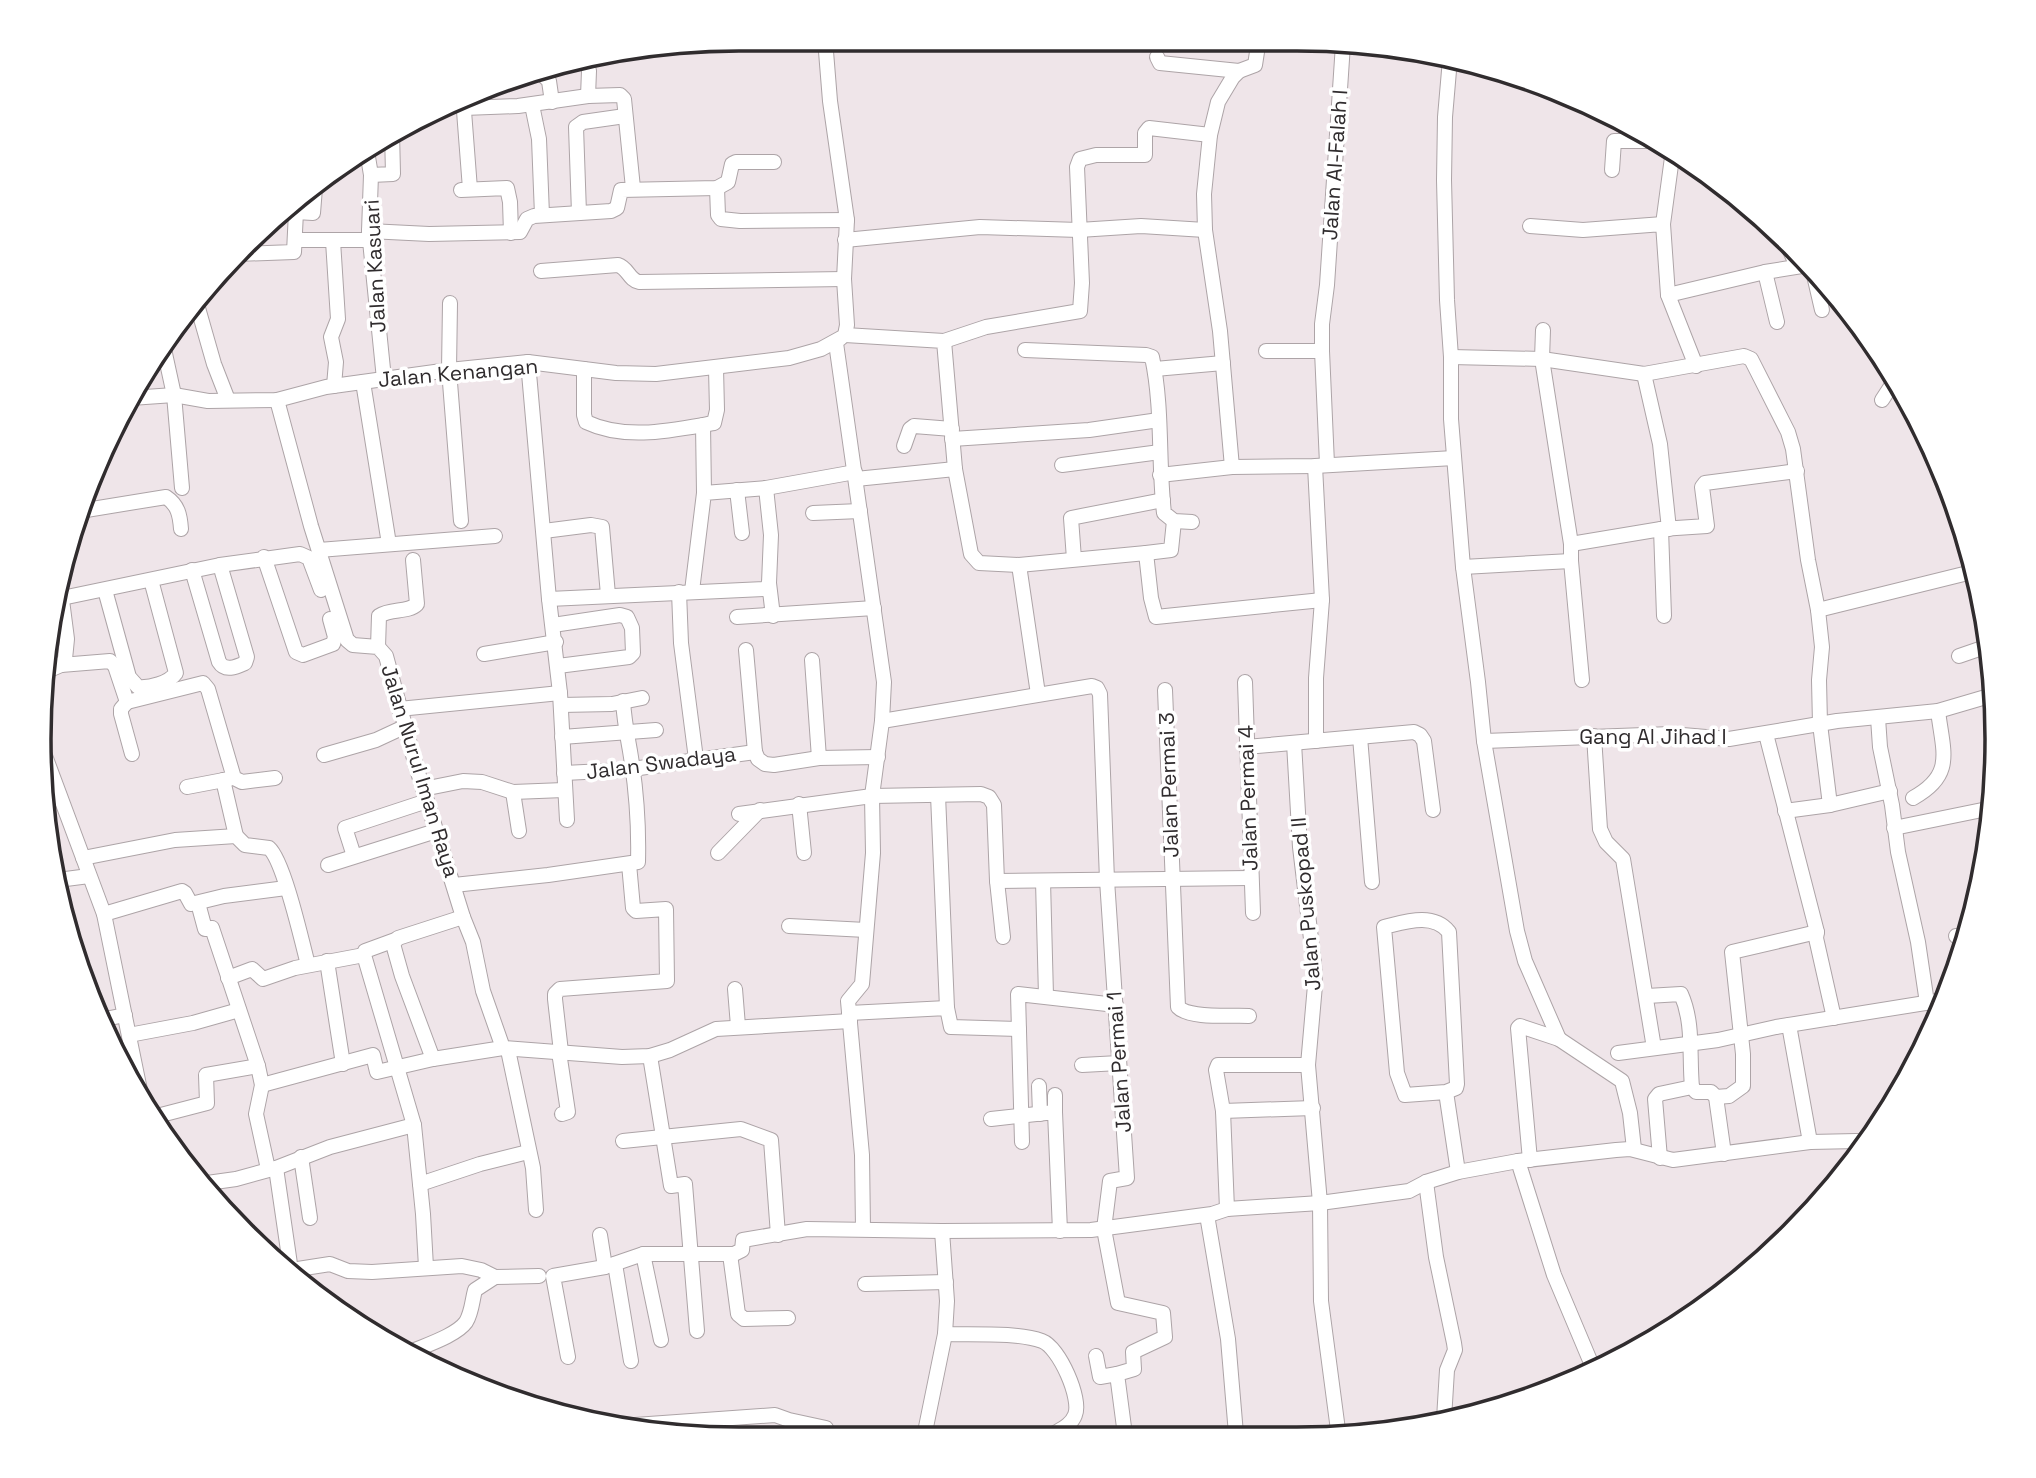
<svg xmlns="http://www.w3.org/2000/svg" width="2036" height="1478" font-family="'Space Grotesk',sans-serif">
  <rect width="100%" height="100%" fill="#efe5e9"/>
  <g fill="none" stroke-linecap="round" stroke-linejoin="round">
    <g stroke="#ada4a7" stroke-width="16">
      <g id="minor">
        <path d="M825,39L830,101L847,220L844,279L847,325L845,335"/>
        <path d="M1157,57L1160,63L1239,71"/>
        <path d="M586,59L589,71L588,96"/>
        <path d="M1450,59L1445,117L1444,180L1447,300L1451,357V419L1463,567L1478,682L1484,741L1517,931L1525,961L1559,1039"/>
        <path d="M538,70L549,81L552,102"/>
        <path d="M463,98L470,189"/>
        <path d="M532,105L539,139L542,215"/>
        <path d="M464,108L518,106L588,96L620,95L624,99L633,188"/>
        <path d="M354,154L368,157L371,175"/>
        <path d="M1612,170L1614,141H1657"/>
        <path d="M717,188L718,215L721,219L740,221L847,220"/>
        <path d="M461,190L507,188L510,202L511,233"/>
        <path d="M579,213L576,127L583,122L625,116"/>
        <path d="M1663,224L1673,150"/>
        <path d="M1530,226L1583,230L1663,224L1668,295L1696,366"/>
        <path d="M369,231L429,234L520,232L527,219L534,216L611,211L617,208L621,190L717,188L728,182L732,164L736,162H774"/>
        <path d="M296,240H369"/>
        <path d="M845,240L980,227L1079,230L1141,226L1205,230"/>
        <path d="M333,241L338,319L331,337L336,362L334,386"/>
        <path d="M1786,242L1797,266"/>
        <path d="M238,254L294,252L296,212L313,213L315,188"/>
        <path d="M541,271L618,265C628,268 629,280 639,282L844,279"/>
        <path d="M1813,271L1822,310"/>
        <path d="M1765,272L1777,322"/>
        <path d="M1668,295L1765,272L1808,265"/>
        <path d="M196,301L214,364L228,400"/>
        <path d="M450,303L449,370L461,521"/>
        <path d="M1543,330L1542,359L1571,544V561L1582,680"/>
        <path d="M845,335L944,341L955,469L971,554L979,563L1019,565L1146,553L1151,598L1156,617L1322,600"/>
        <path d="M944,341L986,327L1080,311L1082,283L1077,167L1080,159L1096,155H1145V133L1149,128L1210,135"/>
        <path d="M836,343L884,682L882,721L872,796L873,853L862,984L848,1001L862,1155L863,1229"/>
        <path d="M164,349L174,395L182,488"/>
        <path d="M1025,350L1146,355L1152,357C1163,408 1158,462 1164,513L1174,521L1192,522"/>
        <path d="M1266,351H1322"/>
        <path d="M1451,357L1542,359L1644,374L1744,356L1751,359L1788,432L1793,449L1808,560L1818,610L1822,647L1819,680L1820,724L1830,805"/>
        <path d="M528,362L549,599L560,693L567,820"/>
        <path d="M584,369V415L586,422C626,441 673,430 714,423L717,410L716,368"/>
        <path d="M1155,369L1223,363"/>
        <path d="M1644,374L1660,444L1669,529"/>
        <path d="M384,379L369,231L371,175L393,174L392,132"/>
        <path d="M363,382L389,544"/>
        <path d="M131,398L174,395L208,401L277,400L326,387L449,370L528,362L616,373L656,374L789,358L821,349L841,338"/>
        <path d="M277,400L311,526L347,640L353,645L378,647L386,656L416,766L463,917L473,942L483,991L503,1048"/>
        <path d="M1882,400L1895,380"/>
        <path d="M703,425L704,493"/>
        <path d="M952,439L1089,430L1159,420"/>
        <path d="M904,446L910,429L914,426L952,429"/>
        <path d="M1327,464L1322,351V324L1327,285L1343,44"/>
        <path d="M1062,465L1160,452"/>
        <path d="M1315,466L1322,600L1316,678V741"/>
        <path d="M1232,467L1220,331L1205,230L1204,194L1210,135L1218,102L1233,77L1239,71L1255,65L1259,39"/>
        <path d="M1160,475L1232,467L1315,466L1454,458"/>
        <path d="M856,479L955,469"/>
        <path d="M737,490L742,533"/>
        <path d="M80,511L166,497C178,505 180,515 181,529"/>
        <path d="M813,513L860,511"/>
        <path d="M1661,529L1664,616"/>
        <path d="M544,531L591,525L602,527L608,595"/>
        <path d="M1571,544L1661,529L1707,526L1702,487L1705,483L1797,471"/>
        <path d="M319,550L495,536"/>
        <path d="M1146,553L1171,550L1174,521"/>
        <path d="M264,557L296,652L303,655L333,644L335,637L330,619"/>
        <path d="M1074,559L1071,518L1163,500"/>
        <path d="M1019,565L1038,694"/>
        <path d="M1463,567L1571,561"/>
        <path d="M192,570L219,662C225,672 236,667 245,663L247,657L220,565"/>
        <path d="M769,583L773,616"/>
        <path d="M105,590L129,677L138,687C150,688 169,683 176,673L151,580"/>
        <path d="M692,591L704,493L766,488L855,472"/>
        <path d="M679,592L681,643L696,759"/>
        <path d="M62,598L220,565L300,554L309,558L321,590"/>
        <path d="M549,599L766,589L769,583L771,535L766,488"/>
        <path d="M1818,610L1976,571"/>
        <path d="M737,617L874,608"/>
        <path d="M553,625L620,615L627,617L632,628L633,653L629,657L558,666"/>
        <path d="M378,647L379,616C391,608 408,613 417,604L413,560"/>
        <path d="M746,650L755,752L758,759L765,764L774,765L819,758L878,757"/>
        <path d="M484,654L556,642"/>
        <path d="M1959,656L1988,646"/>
        <path d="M812,660L819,758"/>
        <path d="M61,665L110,661L115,666L127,702"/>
        <path d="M45,672L61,665L65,659L67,639L59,577"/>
        <path d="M1245,682L1253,913"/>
        <path d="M1165,690L1178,1007C1189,1019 1232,1015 1249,1016"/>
        <path d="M127,702L203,683L208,689L234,778L242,782L275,778"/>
        <path d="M127,702L121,709V714L132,754"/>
        <path d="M561,705L612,704L642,698"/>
        <path d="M399,709L560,693"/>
        <path d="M1878,718L1880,747L1892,805L1898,852L1918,942L1927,1003"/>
        <path d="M882,721L1092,686L1097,688L1100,694L1107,880L1127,1178L1110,1181L1104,1229L1118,1303L1163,1313L1165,1337L1133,1352L1134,1369L1117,1374L1125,1435"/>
        <path d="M1766,734L1817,932L1816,938L1834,1018"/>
        <path d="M1594,736L1600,829L1606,842L1623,859L1654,1048"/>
        <path d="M562,737L656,730"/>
        <path d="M1360,737L1372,882"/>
        <path d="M1484,741L1671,734L1729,739L1837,721L1938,711L1996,694"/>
        <path d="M1294,743L1300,847L1314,964L1315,985L1308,1065L1320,1203L1321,1301L1338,1430"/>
        <path d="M1246,747L1414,732L1420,735L1424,741L1433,810"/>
        <path d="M44,753L104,914L140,1090"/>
        <path d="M324,755L376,740L404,727"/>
        <path d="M564,773L625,770L755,752"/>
        <path d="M223,780L236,836"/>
        <path d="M187,787L229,779"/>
        <path d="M423,789L463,781L482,782L513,792L564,790"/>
        <path d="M513,792L519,831"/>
        <path d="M938,795L947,1008"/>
        <path d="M1913,798C1955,775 1943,752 1938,711"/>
        <path d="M799,804L804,853"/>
        <path d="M1785,811L1830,805L1890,791"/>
        <path d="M739,814L872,796L981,794L989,797L994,805L997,881L1003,937"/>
        <path d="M1894,828L1992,808"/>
        <path d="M718,853L760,810"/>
        <path d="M354,856L345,828L427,801"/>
        <path d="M83,858L175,840L236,836L245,845L269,848C284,861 302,942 308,965"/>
        <path d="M328,865L436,831"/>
        <path d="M58,880L89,876"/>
        <path d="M997,881L1250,878"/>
        <path d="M1043,881L1046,996"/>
        <path d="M454,885L548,875L638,862C639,825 636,787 630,751C627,734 624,719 623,701"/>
        <path d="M198,903L205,929L212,928L258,1066L262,1085L256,1114L268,1169"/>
        <path d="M104,914L182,891L185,893L191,904L224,896L286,888"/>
        <path d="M789,926L866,930"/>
        <path d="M1956,936L1967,935"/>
        <path d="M395,940L365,951L364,955L414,1125L423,1214L426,1267"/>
        <path d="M327,961L343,1064"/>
        <path d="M228,978L252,969L263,979L295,968L364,955"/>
        <path d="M735,989L738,1026"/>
        <path d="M1647,996L1681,994C1694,1023 1689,1056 1692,1087"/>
        <path d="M849,1013L947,1008L951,1027L1019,1029"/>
        <path d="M100,1020L125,1015"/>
        <path d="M1789,1025L1810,1142"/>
        <path d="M129,1035L193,1023L239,1010"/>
        <path d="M508,1050L533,1168L536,1210"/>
        <path d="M559,1052L568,1112L562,1114"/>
        <path d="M561,1052L555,999V994L560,989L667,981L666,909L636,911L633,908L629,864"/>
        <path d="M1618,1053L1718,1040L1776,1027L1944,1000"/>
        <path d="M650,1056L671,1186L685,1184L697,1331"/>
        <path d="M433,1059L402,976L393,944L398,938L463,917"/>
        <path d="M1082,1065L1119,1063"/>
        <path d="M262,1085L373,1055L377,1072L433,1059L503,1048L622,1057L650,1056L670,1050L716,1029L850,1021"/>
        <path d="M1039,1086L1040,1114"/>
        <path d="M1446,1092L1456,1088L1457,1084L1449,932C1433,912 1405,922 1384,927L1397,1073L1405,1095L1446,1092L1458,1172"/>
        <path d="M1055,1095V1112"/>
        <path d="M1716,1097L1729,1096L1743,1086V1054L1732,952L1817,932"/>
        <path d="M1223,1111L1313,1108"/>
        <path d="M157,1116L207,1103L206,1075L258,1066"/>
        <path d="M991,1119L1055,1112L1060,1231"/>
        <path d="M623,1141L741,1129L771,1140L778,1235"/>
        <path d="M1022,1142L1018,994L1116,1005"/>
        <path d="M301,1157L310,1218"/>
        <path d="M1660,1158L1655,1099L1659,1094L1692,1087L1696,1092H1711L1716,1097L1724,1154"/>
        <path d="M1530,1160L1518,1028L1520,1026L1559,1039L1622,1081L1630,1113L1634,1149"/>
        <path d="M1518,1161L1554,1275L1594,1370"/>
        <path d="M276,1168L291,1271"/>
        <path d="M1426,1182L1436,1257L1454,1343L1455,1350L1447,1370L1444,1419"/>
        <path d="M200,1184L236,1179L276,1168L330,1147L414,1125"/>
        <path d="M420,1184L480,1164L528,1152"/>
        <path d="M1227,1209L1223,1111L1216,1070L1218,1065H1308"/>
        <path d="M1207,1215L1228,1339L1236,1434"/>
        <path d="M600,1235L605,1267"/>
        <path d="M643,1254L661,1340"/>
        <path d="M730,1254L738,1314L744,1319L788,1318"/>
        <path d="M615,1264L631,1361"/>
        <path d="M285,1271L330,1264L348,1271L372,1272L462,1266L481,1270L495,1277L539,1276"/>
        <path d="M865,1284L946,1282"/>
        <path d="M945,1334C972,1335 1017,1332 1042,1341C1059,1347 1082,1399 1075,1415C1071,1426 1059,1430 1050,1436"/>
        <path d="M408,1353C423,1346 456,1336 466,1322C472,1312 472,1301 475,1290L495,1277"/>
        <path d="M1096,1356L1100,1377L1117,1374"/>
        <path d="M568,1357L553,1276L605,1267L643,1254H734L742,1250L743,1240L807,1229L942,1231L1091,1230L1212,1214L1227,1209L1320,1203L1409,1191L1426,1182L1458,1172L1518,1161L1616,1150L1630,1149L1673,1160L1810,1142L1857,1141L1864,1145"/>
        <path d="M621,1426L775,1415L789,1420L826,1428"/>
        <path d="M925,1432L945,1334L947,1301L942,1231"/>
      </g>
    </g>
    <use href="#minor" stroke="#fff" stroke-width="14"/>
  </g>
  <g text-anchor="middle" stroke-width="7" stroke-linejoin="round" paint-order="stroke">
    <g font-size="21" fill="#302c2e" stroke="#fff">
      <text transform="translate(1335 165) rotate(-86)" y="7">Jalan Al-Falah I</text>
      <text transform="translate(375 266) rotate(-93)" y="7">Jalan Kasuari</text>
      <text transform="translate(458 373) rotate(-5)" y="7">Jalan Kenangan</text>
      <text x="1653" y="744">Gang Al Jihad I</text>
      <text transform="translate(661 763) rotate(-7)" y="7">Jalan Swadaya</text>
      <text transform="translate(420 771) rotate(73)" y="7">Jalan Nurul Iman Raya</text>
      <text transform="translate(1169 785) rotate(-92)" y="7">Jalan Permai 3</text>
      <text transform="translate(1248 798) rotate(-92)" y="7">Jalan Permai 4</text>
      <text transform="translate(1306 904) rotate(-95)" y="7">Jalan Puskopad II</text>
      <text transform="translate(1119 1062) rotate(-94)" y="7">Jalan Permai 1</text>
    </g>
  </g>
  <path d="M0 0H2036V1478H0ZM739 51H1297A688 688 0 0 1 1985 739V739A688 688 0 0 1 1297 1427H739A688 688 0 0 1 51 739V739A688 688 0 0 1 739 51Z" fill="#fff" fill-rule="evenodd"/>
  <path fill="none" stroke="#302c2e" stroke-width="3.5" d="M739 51H1297A688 688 0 0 1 1985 739V739A688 688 0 0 1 1297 1427H739A688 688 0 0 1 51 739V739A688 688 0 0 1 739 51Z"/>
</svg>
